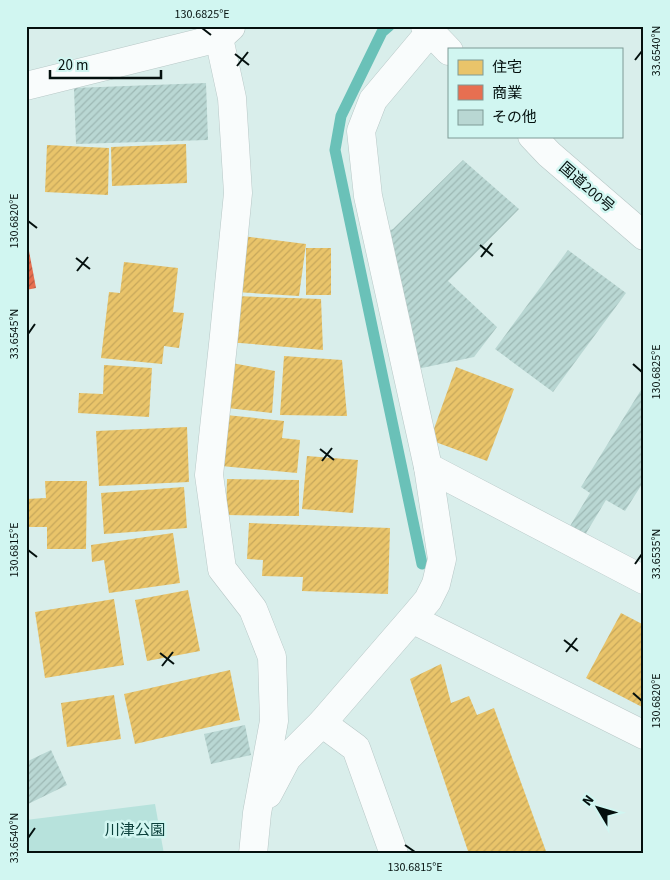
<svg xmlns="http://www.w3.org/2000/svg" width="670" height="880" font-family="'Source Sans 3','Noto Sans JP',sans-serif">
  <defs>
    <pattern id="homes-hatch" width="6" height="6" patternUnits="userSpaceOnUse" patternTransform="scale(1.25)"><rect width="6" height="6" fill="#e9c46a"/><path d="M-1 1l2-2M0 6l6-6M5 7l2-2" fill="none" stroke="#c6a75b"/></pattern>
    <pattern id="shops-hatch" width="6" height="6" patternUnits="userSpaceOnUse" patternTransform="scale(1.25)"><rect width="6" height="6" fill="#e76f51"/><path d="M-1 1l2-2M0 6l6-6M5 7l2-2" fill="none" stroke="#b95a42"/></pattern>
    <pattern id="building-hatch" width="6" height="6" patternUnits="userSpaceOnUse" patternTransform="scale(1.25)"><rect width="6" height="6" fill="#b9d7d3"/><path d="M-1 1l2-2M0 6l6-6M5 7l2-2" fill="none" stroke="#9db8b4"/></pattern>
  </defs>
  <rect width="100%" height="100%" fill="#d9eeeb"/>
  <path fill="#b7e2dc" d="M155,804L164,854H26V820Z"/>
  <g fill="url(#homes-hatch)">
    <path d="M186,144L187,183L112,186L111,147Z"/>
    <path d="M47,145L109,148L108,195L45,192Z"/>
    <path d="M242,236L306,244L299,296L236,292Z"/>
    <rect x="306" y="248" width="25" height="47"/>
    <path d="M124,262L178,268L173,312L184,313L179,348L164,346L162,364L101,358L109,292L120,293Z"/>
    <path d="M234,296L321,299L323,350L240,343H231Z"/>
    <path d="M284,356L342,360L347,416L280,415Z"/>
    <path d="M232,363L275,371L272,413L227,408Z"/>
    <path d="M104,365L152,368L149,417L78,413L79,393L103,394Z"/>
    <path d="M456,367L514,389L487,461L430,440Z"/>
    <path d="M226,415L284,421L282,438L300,440L297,473L221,466Z"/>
    <path d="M187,427L189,482L99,486L96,431Z"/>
    <path d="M307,456L358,460L353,513L302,509Z"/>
    <path d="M227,479L299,480V516L226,515Z"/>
    <path d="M45,481H87L86,549H47V527H26V499L46,498Z"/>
    <path d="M184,487L187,528L104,534L101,493Z"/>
    <path d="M249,523L390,528L388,594L302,591L303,577L262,576L263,560L247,559Z"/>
    <path d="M173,533L180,583L109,593L104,560L92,562L91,545Z"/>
    <path d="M188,590L200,651L147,661L135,600Z"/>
    <path d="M114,599L124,665L45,678L35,612Z"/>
    <path d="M621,613L644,625V708L586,678Z"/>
    <path d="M441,664L451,703L469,696L477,715L494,708L547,854H469L410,679Z"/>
    <path d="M230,670L240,720L135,744L124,694Z"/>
    <path d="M114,695L121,739L67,747L61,703Z"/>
  </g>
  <path fill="url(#shops-hatch)" d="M26,235L36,288L26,290Z"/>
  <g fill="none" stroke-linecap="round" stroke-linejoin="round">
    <path stroke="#6ac1b8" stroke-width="11" d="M389,26L382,32L341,116L335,150L422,564"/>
  </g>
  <g fill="url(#building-hatch)">
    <path d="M206,83L208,140L76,144L74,88Z"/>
    <path d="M463,160L519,209L448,281L497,327L474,357L417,369L386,232L393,229Z"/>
    <path d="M568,250L626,293L553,392L495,349Z"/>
    <path d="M644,385V481L625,511L606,500L585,535L570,526L590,493L581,487Z"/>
    <path d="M245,725L251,755L211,764L204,734Z"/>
    <path d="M51,750L67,785L26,805V762Z"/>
  </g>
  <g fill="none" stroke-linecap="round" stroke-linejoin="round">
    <g stroke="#b8c8c7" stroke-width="29">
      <g id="minor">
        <path d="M210,26L219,38L232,98L238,193L224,335L209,475L222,569L253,609L272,657L274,721L257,813L253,854"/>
        <path d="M430,32L373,100L361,131L368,196L428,467L644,580"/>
        <path d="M26,86L219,38L231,27"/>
        <path d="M412,619L428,600L436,584L442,559L428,467"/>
        <path d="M322,723L356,748L394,854"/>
        <path d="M268,794L287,758L322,723L412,619L644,735"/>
      </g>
    </g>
    <g stroke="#b8c8c7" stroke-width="29">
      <g id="trunk">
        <path d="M425,26L449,51"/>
        <path d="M532,136L549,154L644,236"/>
      </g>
    </g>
    <use href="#minor" stroke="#f9fcfc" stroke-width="28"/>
    <use href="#trunk" stroke="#f9fcfc" stroke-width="28"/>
  </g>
  <path fill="none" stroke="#04100e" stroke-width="2" d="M202,28L211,35M235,54L249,65M635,60L642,51M237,66L248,52M28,221L37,228M480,245L493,256M481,257L492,243M76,258L90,269M77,271L88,257M28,334L35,324M633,364L642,372M320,449L334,460M322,461L332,448M28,550L37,557M635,564L642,554M564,640L578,651M566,652L577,638M160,653L174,664M162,666L173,652M633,693L642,701M28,838L35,828M405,845L415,852"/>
  <g text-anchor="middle" stroke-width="5" stroke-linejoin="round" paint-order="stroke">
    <g font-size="15" fill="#04100e" stroke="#d1f6f1">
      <text transform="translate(587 187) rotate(41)" y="5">国道200号</text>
    </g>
    <g font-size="15" fill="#0b403b" stroke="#d1f6f1">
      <text x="135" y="835">川津公園</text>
    </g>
  </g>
  <rect width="670" height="880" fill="none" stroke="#d1f6f1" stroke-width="55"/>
  <rect x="448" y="48" width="175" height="90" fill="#d1f6f1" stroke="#7f9a96"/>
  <rect x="458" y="60" width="25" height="15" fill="#e9c46a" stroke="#7f9a96"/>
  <text x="492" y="72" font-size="15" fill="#04100e">住宅</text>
  <rect x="458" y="85" width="25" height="15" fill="#e76f51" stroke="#7f9a96"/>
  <text x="492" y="98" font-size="15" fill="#04100e">商業</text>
  <rect x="458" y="110" width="25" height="15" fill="#b9d7d3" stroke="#7f9a96"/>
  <text x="492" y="122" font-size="15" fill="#04100e">その他</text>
  <g transform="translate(598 808) rotate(308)" stroke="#d1f6f1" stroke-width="4" paint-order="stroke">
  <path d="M0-4L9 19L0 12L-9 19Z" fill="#04100e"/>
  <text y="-8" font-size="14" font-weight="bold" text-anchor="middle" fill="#04100e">N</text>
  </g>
  <path d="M50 70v8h111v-8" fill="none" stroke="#04100e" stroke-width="2.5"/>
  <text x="58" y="70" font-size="15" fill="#04100e" stroke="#d1f6f1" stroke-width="4" paint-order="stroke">20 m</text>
  <rect x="28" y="28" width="614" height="824" fill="none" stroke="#04100e" stroke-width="2"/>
  <g font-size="12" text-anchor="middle" fill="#04100e">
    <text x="202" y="18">130.6825°E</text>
    <text transform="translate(656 51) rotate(-90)" y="4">33.6540°N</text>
    <text transform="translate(14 221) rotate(-90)" y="4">130.6820°E</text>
    <text transform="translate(14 334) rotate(-90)" y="4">33.6545°N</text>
    <text transform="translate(656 372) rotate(-90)" y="4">130.6825°E</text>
    <text transform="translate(14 550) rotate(-90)" y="4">130.6815°E</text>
    <text transform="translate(656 554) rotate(-90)" y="4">33.6535°N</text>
    <text transform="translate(656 701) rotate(-90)" y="4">130.6820°E</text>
    <text transform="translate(14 838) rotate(-90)" y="4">33.6540°N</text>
    <text x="415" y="871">130.6815°E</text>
  </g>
</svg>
